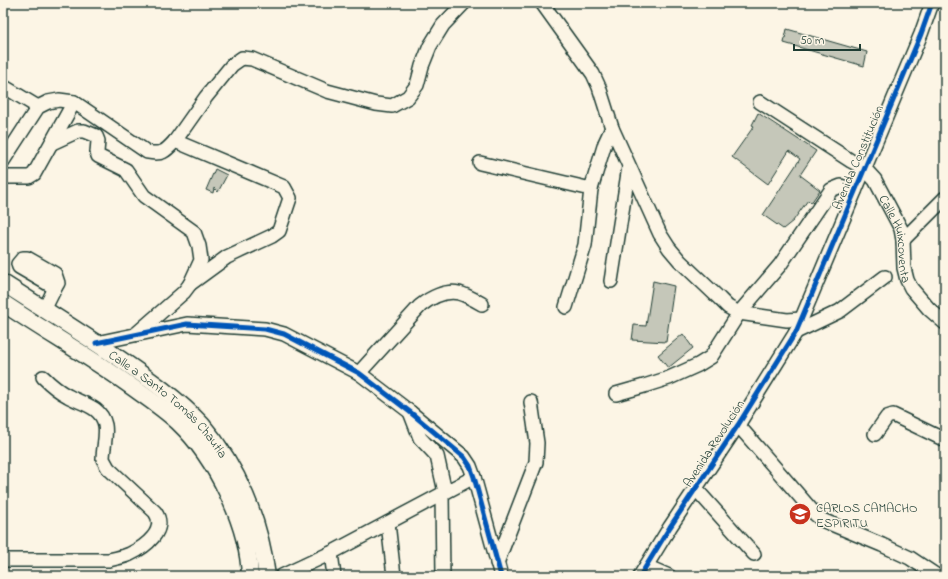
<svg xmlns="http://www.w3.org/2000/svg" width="948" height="579" font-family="'Indie Flower',sans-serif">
  <rect width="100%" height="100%" fill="#fcf5e5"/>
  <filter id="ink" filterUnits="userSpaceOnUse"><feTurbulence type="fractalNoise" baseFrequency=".025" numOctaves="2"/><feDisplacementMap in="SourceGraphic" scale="8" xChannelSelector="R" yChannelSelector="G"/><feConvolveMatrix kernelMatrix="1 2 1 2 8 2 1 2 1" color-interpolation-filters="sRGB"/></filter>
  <g filter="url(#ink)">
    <g fill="#c5c7b9" stroke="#1f3d34">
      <path d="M787,29L867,52L864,66L784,43Z"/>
      <path d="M758,113L816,151L800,175L820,190L811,203L808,200L793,221L783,229L763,215L800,159L789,151L768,184L732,157L754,126L752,125Z"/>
      <path d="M215,169L227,175L218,192L214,188L213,193L206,190Z"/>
      <path d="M653,281L674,286L666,342L632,340L634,325L646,326Z"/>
      <path d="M683,334L693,348L668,368L658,355Z"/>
    </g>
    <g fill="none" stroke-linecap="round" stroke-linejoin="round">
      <g stroke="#1f3d34" stroke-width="16">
        <g id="minor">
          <path d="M542,3L593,74L599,87L612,128L660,234L669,248L680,261L720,299L728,307L739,313L787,320L801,319"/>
          <path d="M3,86L38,107"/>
          <path id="s1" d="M760,102L851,161L864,168L875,180L901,229L903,240L904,268L907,280L911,288L929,309L945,323"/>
          <path d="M175,141L206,97L232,65L242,58L252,59L327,91L376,104L392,106L408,97L417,85L422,66L430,46L443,25L464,3"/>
          <path d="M52,143L78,131H84L96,136L98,141L97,152L98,156L126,170L144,196L194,232L199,246L201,260L190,284L184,292L136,334"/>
          <path d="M3,161L38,107L48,102L59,100L74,102L147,152C162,155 165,152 175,141L284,187L290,198L279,231L272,236L227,257L190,284"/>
          <path d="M480,163L591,189"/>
          <path d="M3,177H29L34,174L74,102"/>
          <path d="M903,240L945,198"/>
          <path d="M23,258H27L55,274L58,283L55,288L19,267L18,264Z"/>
          <path d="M611,281L629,167"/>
          <path d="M566,307L585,245L591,189L605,143L612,128"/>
          <path d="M44,310L55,288"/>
          <path d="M796,332L840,311L885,277"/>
          <path d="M96,343L187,324L265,329L284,334L359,373L410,412L464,457L470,466L474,477L501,576"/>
          <path d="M359,373L420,306C430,298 445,290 459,293C466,295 475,300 482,304"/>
          <path d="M616,394L644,386L669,378L698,365L711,357L739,313L780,265L831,190L841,186L855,191"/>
          <path d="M410,412L420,438L437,456L445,492"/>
          <path d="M738,425L815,514L822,520L882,545L910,558L937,576"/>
          <path d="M875,434L887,417L893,415L945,440"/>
          <path d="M696,489L754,554"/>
          <path d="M442,494L443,576"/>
          <path d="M388,523L394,576"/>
          <path d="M331,553L334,576"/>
          <path d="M3,560H109C116,558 124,557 130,554C145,547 168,530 155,512L108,468L103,459C103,448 107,436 105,425C101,406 82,404 68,396C58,391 51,385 43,377"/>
          <path d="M497,563L536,462L537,443L531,402"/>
          <path d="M646,566L669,576"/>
          <path d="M282,576L331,553L474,477"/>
          <path d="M640,576L670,527L738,425L796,332L921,34L932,3"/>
        </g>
      </g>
      <g stroke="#1f3d34" stroke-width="19">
        <g id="major">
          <path id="s2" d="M3,283C42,308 82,333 120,359C149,379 178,399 202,425C238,467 260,521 267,576"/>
          <path d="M3,303C43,330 85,354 125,382C143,395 162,407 178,422C216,458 248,524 250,576"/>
        </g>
      </g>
      <use href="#minor" stroke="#fcf5e5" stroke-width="13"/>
      <use href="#major" stroke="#fcf5e5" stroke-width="16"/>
      <g stroke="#fcf5e5" stroke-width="8">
        <g id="cycleway">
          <path d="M96,343L187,324L265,329L284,334L359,373L410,412L464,457L470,466L474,477L501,576"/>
          <path d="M640,576L670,527L738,425L796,332L921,34L932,3"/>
        </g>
      </g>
      <use href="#cycleway" stroke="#0057b8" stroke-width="5"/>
    </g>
  </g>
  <defs>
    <g id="school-disc" transform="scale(1.15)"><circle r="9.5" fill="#c8321e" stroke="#fcf5e5"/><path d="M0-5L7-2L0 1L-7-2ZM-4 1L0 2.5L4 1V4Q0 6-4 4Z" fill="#fff"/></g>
  </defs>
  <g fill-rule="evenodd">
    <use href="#school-disc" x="800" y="514"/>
  </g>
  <g text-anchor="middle" stroke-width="3" stroke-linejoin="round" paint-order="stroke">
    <g font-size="13" fill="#1f3d34" stroke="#fcf5e5">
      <text transform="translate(857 157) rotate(-67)" y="5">Avenida Constitución</text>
      <text dy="5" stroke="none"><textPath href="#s1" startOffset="203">Calle Huixcoventa</textPath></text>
      <text dy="5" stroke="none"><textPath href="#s2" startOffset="206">Calle a Santo Tomás Chautla</textPath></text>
      <text transform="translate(713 443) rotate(-57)" y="5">Avenida Revolución</text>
    </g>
    <g font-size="13" fill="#1f3d34" stroke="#fcf5e5" text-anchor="start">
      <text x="816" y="512">CARLOS CAMACHO<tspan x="816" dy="15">ESPIRITU</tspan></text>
    </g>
  </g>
  <rect width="948" height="579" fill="none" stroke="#fcf5e5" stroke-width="16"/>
  <rect x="8" y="8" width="932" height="563" fill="none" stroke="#1f3d34" stroke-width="1.5" filter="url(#ink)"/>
  <path d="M794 44v6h66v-6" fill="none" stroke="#1f3d34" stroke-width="2"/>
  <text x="800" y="44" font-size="12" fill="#1f3d34" stroke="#fcf5e5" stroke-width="3" paint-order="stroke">50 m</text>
</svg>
